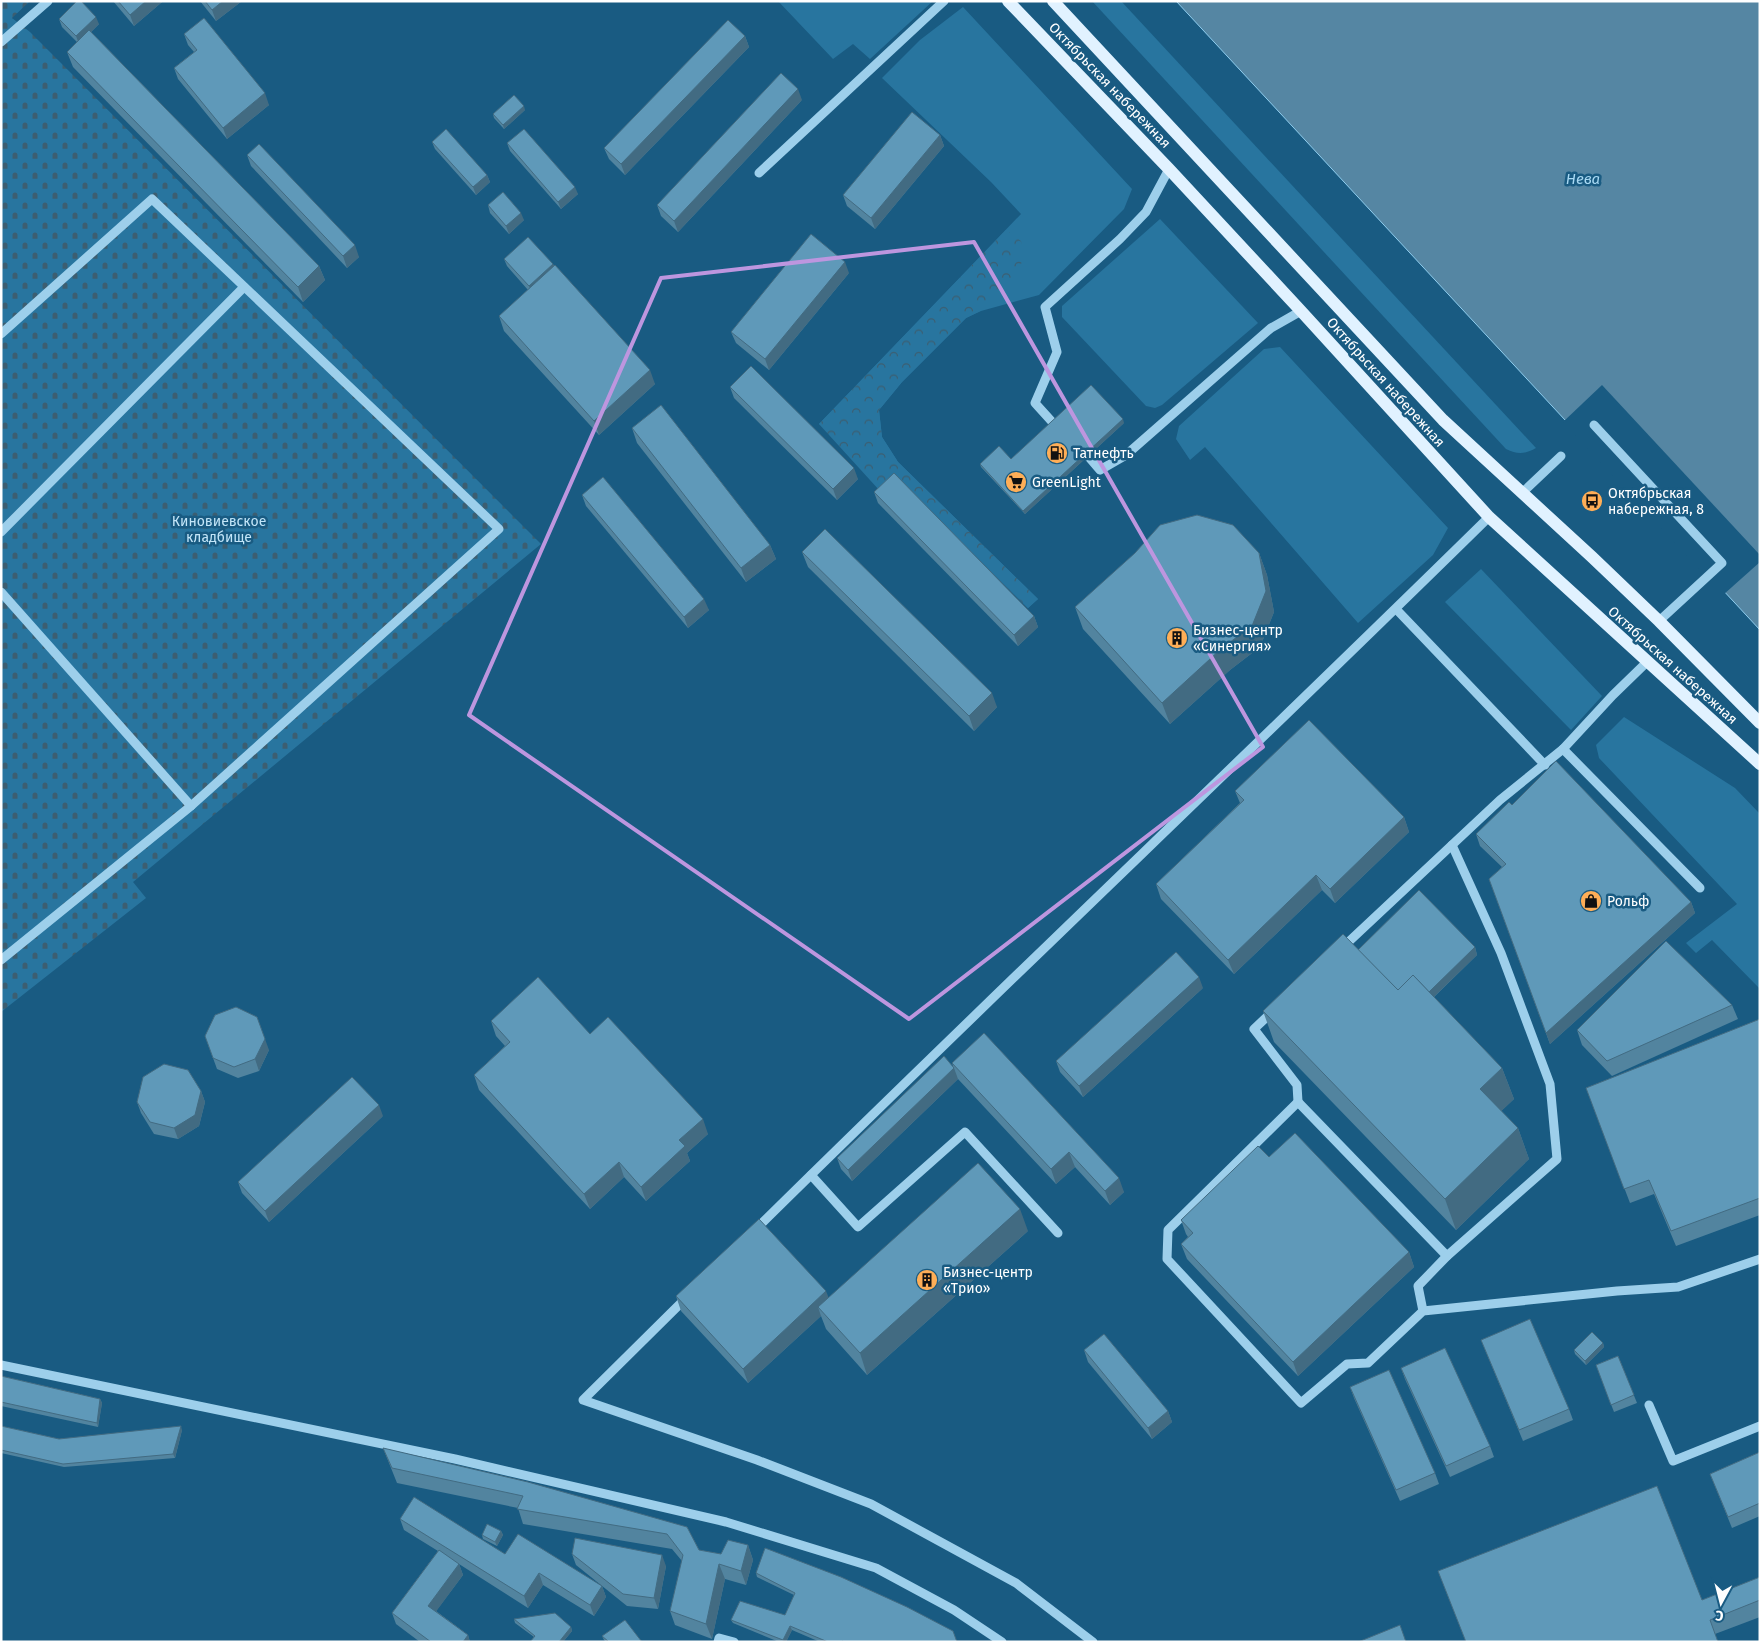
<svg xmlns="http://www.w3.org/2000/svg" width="1761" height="1643" font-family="'Fira Sans',sans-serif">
  <defs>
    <pattern id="forest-crowns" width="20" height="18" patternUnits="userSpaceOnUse" patternTransform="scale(1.25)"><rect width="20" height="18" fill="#28759f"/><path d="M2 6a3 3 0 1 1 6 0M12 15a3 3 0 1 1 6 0" fill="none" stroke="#3c5e71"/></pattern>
    <pattern id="cemetery-stones" width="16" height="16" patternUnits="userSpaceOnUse" patternTransform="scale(1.25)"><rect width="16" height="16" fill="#28759f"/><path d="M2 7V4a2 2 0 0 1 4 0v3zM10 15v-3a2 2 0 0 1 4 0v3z" fill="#3c5e71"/></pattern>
  </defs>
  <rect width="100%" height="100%" fill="#195b82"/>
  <g fill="#28759f">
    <path d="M778,1H933L870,59L853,44L833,59Z"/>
    <path d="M1092,1H1121L1536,448C1525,454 1518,455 1506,449Z"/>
    <path d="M963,7L1132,189L1124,209L1039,295L981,311L966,318L902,382L879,410L882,437L898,462L1038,599L1028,608L897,478L819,424L1021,214L991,182L882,78L920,40Z"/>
    <path d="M1160,219L1258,323L1162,405L1155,408L1146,406L1062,317V306Z"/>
    <path d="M1280,347L1448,528L1433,555L1358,623L1205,447L1190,460L1176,439L1179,426L1264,349Z"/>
    <path d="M1481,569L1602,696L1571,730L1445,602Z"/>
    <path d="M1624,717L1735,788L1760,814V989L1712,940L1696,953L1686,943L1737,904L1599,758L1596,745Z"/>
  </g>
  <path fill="url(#forest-crowns)" d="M1006,230L1021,241L1025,258L1006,286L980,311L966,318L902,382L879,410L882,437L898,462L1038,599L1028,608L897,478L880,491L819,424Z"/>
  <path fill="url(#cemetery-stones)" d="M1,1H30L12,18L30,32L541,544L133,882L146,898L1,1012Z"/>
  <path fill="#5586a3" stroke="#8fcdee" d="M1176,1H1760V630Z"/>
  <path fill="#195b82" d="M1602,385L1760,555V562L1723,595L1563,422Z"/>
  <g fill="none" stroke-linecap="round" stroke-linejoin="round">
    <g stroke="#9dcfeb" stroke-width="9">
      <path d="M1,42L48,1"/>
      <path d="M759,173L944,1"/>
      <path d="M1,334L152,199L499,529L191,806L1,960"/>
      <path d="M1054,424L1035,403L1057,352L1045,307L1120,239L1146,212L1169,169"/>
      <path d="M1594,425L1722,563L1659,621"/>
      <path d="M1088,456L1100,470L1126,455L1271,328L1301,311"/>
      <path d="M1523,492L1561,456"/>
      <path d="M1,532L244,287"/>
      <path d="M1,592L191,806"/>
      <path d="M1396,609L1545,765"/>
      <path d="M1563,749L1700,888"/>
      <path d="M1342,948L1500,800L1563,749L1613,695L1648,661"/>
      <path d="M1273,1011L1254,1029L1297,1085L1298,1102"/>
      <path d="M811,1175L858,1227L965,1132L1058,1233"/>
      <path d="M756,1229C998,990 1246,756 1489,517"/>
      <path d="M1447,1256L1298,1102L1168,1230L1167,1259L1301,1403L1347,1364L1368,1363L1423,1311L1617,1291L1678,1287L1760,1259"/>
      <path d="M686,1298L583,1400L757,1460L871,1504L1016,1583L1093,1642"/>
      <path d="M1423,1311L1418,1286L1447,1256L1557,1159L1550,1084L1501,953L1452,845"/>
      <path d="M1,1365L455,1459L726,1522L876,1568L954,1610L1002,1642"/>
      <path d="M1649,1405L1673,1461L1760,1426"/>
      <path d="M718,1642L719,1638L734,1642"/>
    </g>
    <g stroke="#e1f2ff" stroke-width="12">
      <path d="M1008,1L1169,169L1301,311L1489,517L1760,764"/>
      <path d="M1053,1L1443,420L1592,557L1659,621L1760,723"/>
    </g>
  </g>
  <g fill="#52849f">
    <path d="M113,1H162V2L134,26Z"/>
    <path d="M200,1H242L216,21Z"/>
    <path d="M59,19L99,24L91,32L319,266L325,280L303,302L73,67L67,52L77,42L62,27Z"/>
    <path d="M184,34L269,105L227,139L178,79L174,68L194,52L188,45Z"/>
    <path d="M745,36L749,47L625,175L609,159L604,148Z"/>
    <path d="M802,100L678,232L661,216L657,205Z"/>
    <path d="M525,110L504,129L494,118L493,114Z"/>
    <path d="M940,135L944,146L875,229L847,206L843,195Z"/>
    <path d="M432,142L487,175L490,182L476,195L435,149Z"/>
    <path d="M507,143L578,194L561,209L510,151Z"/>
    <path d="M247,155L359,257L347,268L251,166Z"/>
    <path d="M488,205L524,220L509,234L490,213Z"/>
    <path d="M504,259L553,264L554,266L655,384L599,435L504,331L499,316L528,290L507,266Z"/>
    <path d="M849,273L769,370L736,343L731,332Z"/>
    <path d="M730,387L858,479L837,500L734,398Z"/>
    <path d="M1124,423L1025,514L981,467L980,464L1011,459Z"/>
    <path d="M632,428L770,545L776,559L746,582L637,443Z"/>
    <path d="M874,492L1034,616L1038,627L1018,646L878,503Z"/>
    <path d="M582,495L709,610L688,628L586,506Z"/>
    <path d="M802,552L997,707L974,731L808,567Z"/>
    <path d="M1259,553L1267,575L1274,612L1260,647L1230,670L1170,724L1083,629L1075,607Z"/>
    <path d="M1235,791L1404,817L1409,832L1335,903L1322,890L1234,974L1161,899L1156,884L1240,803Z"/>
    <path d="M1512,805L1691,902L1695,913L1550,1044L1489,879L1502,867L1480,846L1476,834Z"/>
    <path d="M1475,947L1477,955L1434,997L1502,1068L1514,1099L1501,1111L1518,1128L1529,1159L1456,1230L1274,1042L1263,1011Z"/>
    <path d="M1203,988L1083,1097L1060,1072L1056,1061Z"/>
    <path d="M1732,1005L1738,1019L1612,1076L1582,1045L1577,1030Z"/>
    <path d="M1760,1019V1215L1676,1246L1654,1194L1630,1203L1586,1088Z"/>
    <path d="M491,1021L590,1034L708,1134L687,1153L690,1161L646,1201L624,1177L590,1209L479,1090L474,1075L505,1046L496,1036Z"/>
    <path d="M205,1036L269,1050L259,1071L238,1078L217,1069Z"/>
    <path d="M952,1063L1124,1192L1110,1205L1075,1167L1056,1184L958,1079L852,1181L841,1169L837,1158L953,1066Z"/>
    <path d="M201,1091L205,1102L199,1126L178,1139L154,1134L141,1113L137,1102Z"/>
    <path d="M383,1116L269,1222L242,1193L238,1182Z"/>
    <path d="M1269,1157L1409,1252L1414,1267L1298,1376L1187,1259L1181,1244L1188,1237L1186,1234L1181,1220Z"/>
    <path d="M1028,1231L867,1375L826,1329L821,1316L748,1383L681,1311L676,1296L829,1297Z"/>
    <path d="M1481,1340L1569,1409L1573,1420L1523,1441Z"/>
    <path d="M1603,1343L1604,1347L1586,1365L1575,1354L1574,1350Z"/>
    <path d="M1084,1350L1168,1411L1172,1422L1152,1439L1088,1362Z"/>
    <path d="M1618,1356L1637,1403L1614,1412L1596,1365Z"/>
    <path d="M1401,1368L1490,1446L1494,1457L1450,1477L1405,1379Z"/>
    <path d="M1,1376L100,1399L102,1403L98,1427L1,1406Z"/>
    <path d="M1350,1387L1435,1473L1439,1484L1400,1501L1354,1398Z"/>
    <path d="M1,1426L59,1439L182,1430L175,1458L64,1467L1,1453Z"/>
    <path d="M383,1448L687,1527L699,1550L721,1554L748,1545L753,1560L746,1585L725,1579L712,1639L675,1625L670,1611L682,1561L672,1549L523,1524L518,1508L397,1483Z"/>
    <path d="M1760,1452V1516L1732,1528L1710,1474Z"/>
    <path d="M400,1519L602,1586L606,1597L594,1616L543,1585L528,1608L459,1564L463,1575L436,1611L468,1635L470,1642H420L396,1624L392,1613L438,1551L404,1530Z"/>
    <path d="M501,1531L503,1535L497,1546L483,1539L482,1535Z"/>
    <path d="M572,1554L666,1566L658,1609L627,1606L576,1565Z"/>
    <path d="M1438,1571L1702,1600L1760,1577V1617L1715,1634L1718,1642H1466Z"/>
    <path d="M756,1573L957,1642H820L792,1630L786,1642H779L733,1623L731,1620L785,1615L794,1595L757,1577Z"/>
    <path d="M514,1619L571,1627L572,1631L563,1642H530L534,1637L515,1623Z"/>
    <path d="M602,1636L642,1642H606L604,1640Z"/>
  </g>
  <g fill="#426b82">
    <path d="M146,1H162V2L134,26L130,15Z"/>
    <path d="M223,1H242L216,21L212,10Z"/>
    <path d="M96,17L99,24L79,44L76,36Z"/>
    <path d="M745,36L749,47L625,175L621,164Z"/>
    <path d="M798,89L802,100L678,232L674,221Z"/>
    <path d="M265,93L269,105L227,139L223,128Z"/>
    <path d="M524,106L525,110L504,129L503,125Z"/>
    <path d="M940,135L944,146L875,229L871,218Z"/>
    <path d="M487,175L490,182L476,195L473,187Z"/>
    <path d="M575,187L578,194L561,209L558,202Z"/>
    <path d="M521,213L524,220L509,234L506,226Z"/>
    <path d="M355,245L359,257L347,268L343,256Z"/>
    <path d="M845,262L849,273L769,370L765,359Z"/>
    <path d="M553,264L556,271L532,294L529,286Z"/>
    <path d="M319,266L325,280L303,302L298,287Z"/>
    <path d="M650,370L655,384L599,435L594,421Z"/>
    <path d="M1123,419L1124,423L1025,514L1023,511Z"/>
    <path d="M854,468L858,479L837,500L833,489Z"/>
    <path d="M770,545L776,559L746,582L741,568Z"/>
    <path d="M1259,553L1267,575L1274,612L1260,647L1230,670L1170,724L1162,703Z"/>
    <path d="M704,599L709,610L688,628L684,617Z"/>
    <path d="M1034,616L1038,627L1018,646L1014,635Z"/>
    <path d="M992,693L997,707L974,731L969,716Z"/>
    <path d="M1404,817L1409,832L1335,903L1330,889Z"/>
    <path d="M1316,875L1322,890L1234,974L1228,960Z"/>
    <path d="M1691,902L1695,913L1550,1044L1546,1033Z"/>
    <path d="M1475,947L1477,955L1409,1021L1406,1014Z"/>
    <path d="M1199,977L1203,988L1083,1097L1079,1086Z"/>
    <path d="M265,1039L269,1050L259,1071L255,1059Z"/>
    <path d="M954,1068L958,1079L852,1181L848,1170Z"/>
    <path d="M1502,1068L1514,1099L1492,1120L1480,1089Z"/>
    <path d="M201,1091L205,1102L199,1126L178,1139L174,1128Z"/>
    <path d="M379,1105L383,1116L269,1222L265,1211Z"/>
    <path d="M703,1119L708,1134L687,1153L690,1161L646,1201L641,1187L679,1140Z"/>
    <path d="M1518,1128L1529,1159L1456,1230L1445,1199Z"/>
    <path d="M1069,1152L1075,1167L1056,1184L1051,1169Z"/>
    <path d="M619,1162L624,1177L590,1209L584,1194Z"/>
    <path d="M1119,1178L1124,1192L1110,1205L1105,1191Z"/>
    <path d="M1020,1209L1028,1231L867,1375L860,1353Z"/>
    <path d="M1409,1252L1414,1267L1298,1376L1293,1362Z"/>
    <path d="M826,1291L832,1306L818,1307L821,1316L748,1383L743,1369Z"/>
    <path d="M1603,1343L1604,1347L1586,1365L1585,1361Z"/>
    <path d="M100,1399L102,1403L98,1427L97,1423Z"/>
    <path d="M1168,1411L1172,1422L1152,1439L1148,1428Z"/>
    <path d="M181,1426L182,1430L175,1458L173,1454Z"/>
    <path d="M501,1531L503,1535L497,1546L495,1542Z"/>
    <path d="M748,1545L753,1560L746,1585L741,1571Z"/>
    <path d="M662,1555L666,1566L658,1609L654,1598Z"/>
    <path d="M459,1564L463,1575L432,1617L428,1606Z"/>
    <path d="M719,1564L725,1579L712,1639L706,1624Z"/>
    <path d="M539,1573L543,1585L528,1608L524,1596Z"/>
    <path d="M602,1586L606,1597L594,1616L590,1605Z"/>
    <path d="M790,1626L792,1630L786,1642H784L783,1640Z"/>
    <path d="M571,1627L572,1631L563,1642H559Z"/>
    <path d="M468,1635L470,1642H463Z"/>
  </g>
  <g fill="#5f99b9" stroke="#426b82">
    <path d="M77,1H81L96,17L76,36L59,19Z"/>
    <path d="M118,1H146L130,15Z"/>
    <path d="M205,1H223L212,10Z"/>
    <path d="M204,18L265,93L223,128L174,68L197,50L184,34Z"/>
    <path d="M728,20L745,36L621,164L604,148Z"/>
    <path d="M89,30L319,266L298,287L67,52Z"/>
    <path d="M781,73L798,89L674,221L657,205Z"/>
    <path d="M514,95L524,106L503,125L493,114Z"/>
    <path d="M912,112L940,135L871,218L843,195Z"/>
    <path d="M446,129L487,175L473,187L432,142Z"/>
    <path d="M524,129L575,187L558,202L507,143Z"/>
    <path d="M259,144L355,245L343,256L247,155Z"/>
    <path d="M503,192L521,213L506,226L488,205Z"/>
    <path d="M811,234L845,262L765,359L731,332Z"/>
    <path d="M528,237L553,264L529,286L504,259Z"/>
    <path d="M555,265L650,370L594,421L499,316Z"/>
    <path d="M751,366L854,468L833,489L730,387Z"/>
    <path d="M1091,385L1123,419L1023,511L980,464L999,446L1011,459Z"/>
    <path d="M661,405L770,545L741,568L632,428Z"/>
    <path d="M894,473L1034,616L1014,635L874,492Z"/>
    <path d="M603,477L704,599L684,617L582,495Z"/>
    <path d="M1197,515L1233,525L1259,553L1266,591L1252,626L1222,648L1162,703L1075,607L1135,553L1160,525Z"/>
    <path d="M825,529L992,693L969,716L802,552Z"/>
    <path d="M1309,720L1404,817L1330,889L1316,875L1228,960L1156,884L1244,800L1235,791Z"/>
    <path d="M1556,761L1691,902L1546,1033L1489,879L1506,864L1476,834L1509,802L1512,805Z"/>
    <path d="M1419,890L1475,947L1429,992L1413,975L1398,990L1358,950Z"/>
    <path d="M1343,934L1398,990L1413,975L1502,1068L1480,1089L1518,1128L1445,1199L1263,1011Z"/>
    <path d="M1666,941L1732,1005L1607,1061L1577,1030Z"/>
    <path d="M1176,952L1199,977L1079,1086L1056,1061Z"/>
    <path d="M538,977L590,1034L608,1017L703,1119L679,1140L685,1146L641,1187L619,1162L584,1194L474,1075L510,1042L491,1021Z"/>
    <path d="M236,1007L257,1017L265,1039L255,1059L234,1067L213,1058L205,1036L215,1015Z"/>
    <path d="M1760,1019V1198L1671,1231L1649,1180L1624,1189L1586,1088Z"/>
    <path d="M984,1033L1119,1178L1105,1191L1069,1152L1051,1169L952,1063Z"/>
    <path d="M944,1056L954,1068L848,1170L837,1158Z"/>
    <path d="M164,1064L188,1070L201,1091L195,1115L174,1128L150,1122L137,1102L143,1077Z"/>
    <path d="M352,1077L379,1105L265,1211L238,1182Z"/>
    <path d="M1295,1133L1409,1252L1293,1362L1181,1244L1193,1233L1181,1220L1258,1146L1269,1157Z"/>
    <path d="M978,1163L1020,1209L860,1353L818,1307Z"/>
    <path d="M759,1219L826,1291L743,1369L676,1296Z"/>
    <path d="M1530,1319L1569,1409L1519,1430L1481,1340Z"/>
    <path d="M1592,1332L1603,1343L1585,1361L1574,1350Z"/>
    <path d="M1104,1334L1168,1411L1148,1428L1084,1350Z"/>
    <path d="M1445,1348L1490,1446L1446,1466L1401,1368Z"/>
    <path d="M1618,1356L1634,1395L1611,1405L1596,1365Z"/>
    <path d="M1389,1370L1435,1473L1396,1490L1350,1387Z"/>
    <path d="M1,1376L100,1399L97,1423L1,1402Z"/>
    <path d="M1,1426L59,1439L181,1426L173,1454L63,1464L1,1450Z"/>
    <path d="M383,1448L528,1482L687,1527L699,1550L721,1554L728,1540L748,1545L741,1571L719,1564L706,1624L670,1611L683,1555L667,1534L517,1509L523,1496L392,1468Z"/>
    <path d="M1760,1452V1503L1728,1517L1710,1474Z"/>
    <path d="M1657,1486L1702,1600L1760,1577V1600L1710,1620L1718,1642H1466L1438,1571Z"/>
    <path d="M414,1497L505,1554L518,1534L602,1586L590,1605L539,1573L524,1596L400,1519Z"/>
    <path d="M487,1524L501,1531L495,1542L482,1535Z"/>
    <path d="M575,1538L662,1555L654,1598L623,1594L572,1554Z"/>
    <path d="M765,1548L841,1577L907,1607L953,1631L957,1642H844L842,1641V1642H828L790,1626L783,1640L731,1620L740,1601L785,1615L795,1593L756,1573Z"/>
    <path d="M439,1550L459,1564L428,1606L468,1635L463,1642H431L392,1613Z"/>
    <path d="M555,1613L571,1627L559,1642H530L535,1636L514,1619Z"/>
    <path d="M625,1620L642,1642H609L602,1636Z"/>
    <path d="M1400,1625L1406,1642H1358Z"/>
  </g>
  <path fill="none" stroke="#bd96df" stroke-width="4" stroke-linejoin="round" d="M974,242L1263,747L909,1019L469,715L661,278Z"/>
  <defs>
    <g id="fuel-disc" transform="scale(1.125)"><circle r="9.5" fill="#feae57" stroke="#195b82"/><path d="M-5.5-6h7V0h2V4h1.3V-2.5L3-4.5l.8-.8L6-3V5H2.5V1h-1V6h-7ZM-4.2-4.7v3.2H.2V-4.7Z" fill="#111"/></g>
    <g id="supermarket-disc" transform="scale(1.125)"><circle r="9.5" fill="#feae57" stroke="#195b82"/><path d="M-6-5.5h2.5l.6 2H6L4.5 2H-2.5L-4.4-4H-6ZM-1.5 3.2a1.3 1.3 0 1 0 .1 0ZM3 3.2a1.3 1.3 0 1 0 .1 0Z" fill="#111"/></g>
    <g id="bus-disc" transform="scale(1.125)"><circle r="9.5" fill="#feae57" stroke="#195b82"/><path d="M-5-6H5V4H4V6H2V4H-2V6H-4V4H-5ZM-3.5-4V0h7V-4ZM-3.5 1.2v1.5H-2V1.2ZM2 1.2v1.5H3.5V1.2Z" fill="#111"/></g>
    <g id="building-disc" transform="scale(1.125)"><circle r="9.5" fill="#feae57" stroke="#195b82"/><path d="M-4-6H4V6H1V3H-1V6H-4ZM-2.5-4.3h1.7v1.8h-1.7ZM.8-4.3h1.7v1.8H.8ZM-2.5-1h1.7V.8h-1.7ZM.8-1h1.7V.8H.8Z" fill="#111"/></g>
    <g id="shop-disc" transform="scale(1.125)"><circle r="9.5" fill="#feae57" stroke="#195b82"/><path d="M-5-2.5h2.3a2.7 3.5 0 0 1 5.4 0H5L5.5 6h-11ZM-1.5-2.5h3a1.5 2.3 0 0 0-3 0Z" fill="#111"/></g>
  </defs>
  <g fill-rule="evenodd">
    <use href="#fuel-disc" x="1057" y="453"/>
    <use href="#supermarket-disc" x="1016" y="482"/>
    <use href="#bus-disc" x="1592" y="501"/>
    <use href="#building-disc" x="1177" y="638"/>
    <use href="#shop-disc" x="1591" y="901"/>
    <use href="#building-disc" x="927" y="1280"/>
  </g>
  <g text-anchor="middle" stroke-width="5" stroke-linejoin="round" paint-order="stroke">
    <g font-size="14" fill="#fff" stroke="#195b82">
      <text transform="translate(1110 85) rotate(46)" y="5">Октябрьская набережная</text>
      <text transform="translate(1386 382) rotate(48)" y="5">Октябрьская набережная</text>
      <text transform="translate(1673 665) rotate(42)" y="5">Октябрьская набережная</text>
    </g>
    <g font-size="14" fill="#fff" stroke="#195b82" text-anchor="start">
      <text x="1073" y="458">Татнефть</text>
      <text x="1032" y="487">GreenLight</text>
      <text x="1608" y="498">Октябрьская<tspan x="1608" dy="16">набережная, 8</tspan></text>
      <text x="1193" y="635">Бизнес-центр<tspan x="1193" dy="16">«Синергия»</tspan></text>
      <text x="1607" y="906">Рольф</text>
      <text x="943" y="1277">Бизнес-центр<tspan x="943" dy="16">«Трио»</tspan></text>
    </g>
    <g font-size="14" fill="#c2e5f8" stroke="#195b82">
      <text x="219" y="526">Киновиевское<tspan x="219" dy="16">кладбище</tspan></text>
    </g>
    <g font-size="15" font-style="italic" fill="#a8d9f3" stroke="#195b82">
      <text x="1583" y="184">Нева</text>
    </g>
  </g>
  <rect width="1761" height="1643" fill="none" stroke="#ffffff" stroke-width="5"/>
  <g transform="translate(1721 1603) rotate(187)" stroke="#195b82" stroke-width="4" paint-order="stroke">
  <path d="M0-4L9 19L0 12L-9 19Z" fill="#ffffff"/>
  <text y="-8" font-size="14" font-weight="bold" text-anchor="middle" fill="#ffffff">С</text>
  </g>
</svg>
